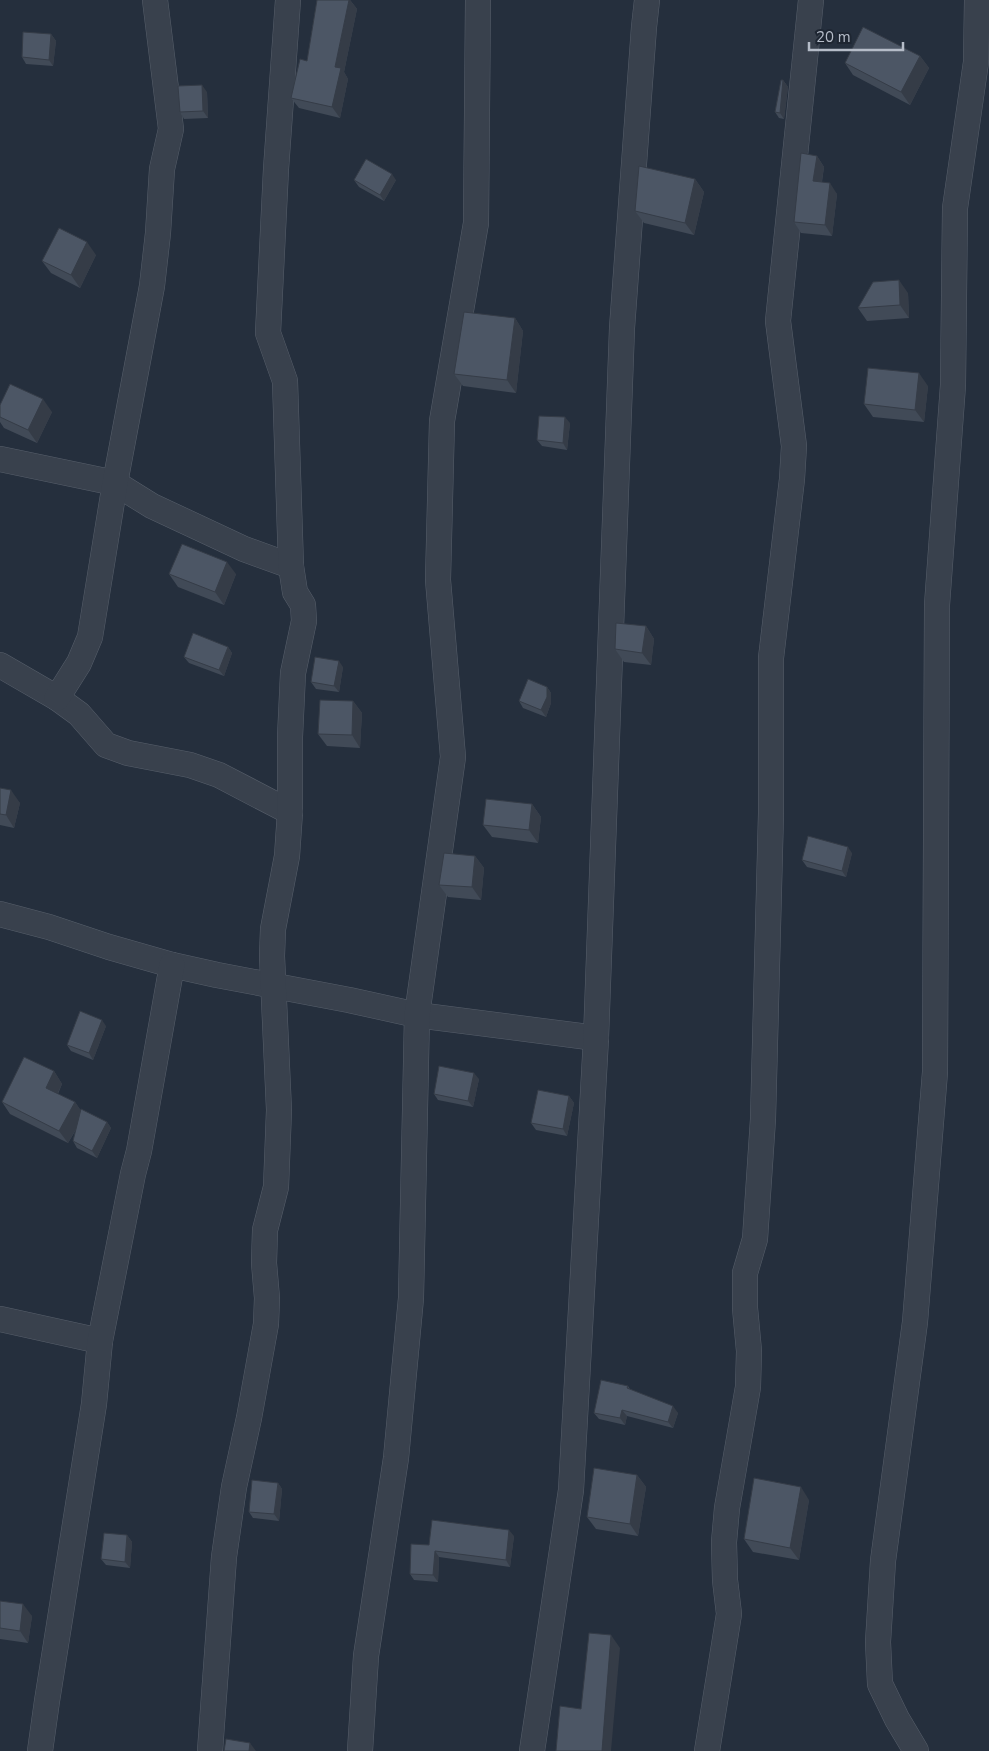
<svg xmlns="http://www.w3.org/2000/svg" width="989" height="1751" font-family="'Nunito Sans',sans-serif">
  <rect width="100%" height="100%" fill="#252f3d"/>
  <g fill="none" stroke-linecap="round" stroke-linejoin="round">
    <g stroke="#575f6b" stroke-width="26">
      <g id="minor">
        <path d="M0,459L115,483L152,506L244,549L291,566"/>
        <path d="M0,665L57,698L79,714L106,745L128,753L190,765L219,775L290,812"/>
        <path d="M57,698L79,663L90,637L115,483L152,286L158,233L162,169L171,129L155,0"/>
        <path d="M0,914L49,927L109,947L172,965L217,975L349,1000L417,1015L596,1038"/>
        <path d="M0,1319L100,1341"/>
        <path d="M40,1751L47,1701L94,1404L100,1341L133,1174L139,1151L172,965"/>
        <path d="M210,1751L224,1557L234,1487L249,1418L266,1324L267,1298L264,1263L265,1230L276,1187L279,1110L272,956L273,929L287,856L290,812V737L293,673L304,621L303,605L295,592L291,566L285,381L268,333L276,169L288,0"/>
        <path d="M360,1751L366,1656L396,1458L411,1298L417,1015L453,757L438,580L442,421L476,223L478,0"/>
        <path d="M532,1751L571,1490L596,1038L622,328L644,27L647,0"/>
        <path d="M707,1751L729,1614L725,1580L724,1542L727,1508L748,1387L749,1351L745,1308V1273L755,1239L763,1119L771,813V658L792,479L794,446L778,321L811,0"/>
        <path d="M916,1751L897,1719L880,1684L878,1642L883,1561L915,1322L935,1072L937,605L953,385L955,208L976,62L977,0"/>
      </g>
    </g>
    <use href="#minor" stroke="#39414d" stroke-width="25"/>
  </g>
  <g fill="#414a57">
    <path d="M317,0H350L357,9L344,72L348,79L340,118L299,108L291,98L307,61Z"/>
    <path d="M51,34L56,41L53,66L26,64L22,57Z"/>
    <path d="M920,56L929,68L910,105L853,75L845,63Z"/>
    <path d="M783,80L788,87L784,119L779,118L775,112Z"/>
    <path d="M207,92L208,118L184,119L180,112Z"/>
    <path d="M817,156L824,167L822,182L837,194L832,236L801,233L794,222Z"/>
    <path d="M695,179L704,192L694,235L644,223L635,211Z"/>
    <path d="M354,180H396L384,201L359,187Z"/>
    <path d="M96,255L80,288L51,273L42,261Z"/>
    <path d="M908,293L909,318L867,321L858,308Z"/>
    <path d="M515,318L523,331L516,393L463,386L454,374Z"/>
    <path d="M928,386L924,422L873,417L864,404Z"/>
    <path d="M0,405L52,412L37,443L4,428L0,422Z"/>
    <path d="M570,423L567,450L542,446L537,440Z"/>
    <path d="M169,574H236L224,605L178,587Z"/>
    <path d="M646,626L654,639L651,665L624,662L615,649Z"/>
    <path d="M228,647L232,653L224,676L189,663L184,657Z"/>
    <path d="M343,667L339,692L316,689L311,682Z"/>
    <path d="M547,687L551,693V703L546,717L523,708L519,701Z"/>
    <path d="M353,701L362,713L360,748L327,746L318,734Z"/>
    <path d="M0,788L20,803L14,828L0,825Z"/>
    <path d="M532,804L541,817L538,843L492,837L483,825Z"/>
    <path d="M852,853L846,877L807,867L802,860Z"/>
    <path d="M475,856L484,868L481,900L448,897L439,885Z"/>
    <path d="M106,1026L93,1060L71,1051L67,1045Z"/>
    <path d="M54,1071L62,1084L58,1094L75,1102L81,1111L107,1122L111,1128L97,1158L77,1148L73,1141L77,1128L68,1143L10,1114L2,1102Z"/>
    <path d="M479,1079L473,1107L438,1100L434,1094Z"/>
    <path d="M569,1096L574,1103L567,1136L536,1130L531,1123Z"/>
    <path d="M628,1386L630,1389L678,1413L673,1428L627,1416L625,1425L599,1419L594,1413Z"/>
    <path d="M637,1475L646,1487L638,1536L596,1529L587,1517Z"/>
    <path d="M278,1483L282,1489L279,1521L253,1518L249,1512Z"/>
    <path d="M809,1500L799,1560L753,1552L744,1539Z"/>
    <path d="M127,1535L132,1542L130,1568L106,1565L101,1559Z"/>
    <path d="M514,1536L510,1567L439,1557L438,1582L414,1580L410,1574L429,1545Z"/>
    <path d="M0,1601L32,1616L28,1643L0,1639Z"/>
  </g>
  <g fill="#353c47">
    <path d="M349,0H350L357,9L344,72L348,79L340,118L332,107L335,67Z"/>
    <path d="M51,34L56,41L53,66L49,60Z"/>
    <path d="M920,56L929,68L910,105L901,92Z"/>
    <path d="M783,80L788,87L784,119L780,113Z"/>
    <path d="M202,85L207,92L208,118L203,111Z"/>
    <path d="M817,156L824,167L820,192L813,181Z"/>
    <path d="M392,174L396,180L384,201L380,195Z"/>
    <path d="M695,179L704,192L694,235L685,223Z"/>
    <path d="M830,183L837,194L832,236L825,225Z"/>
    <path d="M87,242L96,255L80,288L71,275Z"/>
    <path d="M899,280L908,293L909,318L900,305Z"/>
    <path d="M515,318L523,331L516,393L507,380Z"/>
    <path d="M919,373L928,386L924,422L915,410Z"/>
    <path d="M43,399L52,412L37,443L28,430Z"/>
    <path d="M565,417L570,423L567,450L563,443Z"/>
    <path d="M227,562L236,574L224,605L215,592Z"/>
    <path d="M646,626L654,639L651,665L642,653Z"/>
    <path d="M228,647L232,653L224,676L219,670Z"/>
    <path d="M339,661L343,667L339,692L334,686Z"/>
    <path d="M547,687L551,693V703L546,717L541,710Z"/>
    <path d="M353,701L362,713L360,748L352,735Z"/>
    <path d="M11,790L20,803L14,828L6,815Z"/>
    <path d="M532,804L541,817L538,843L529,830Z"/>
    <path d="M848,847L852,853L846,877L842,871Z"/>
    <path d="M475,856L484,868L481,900L472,887Z"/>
    <path d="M102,1020L106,1026L93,1060L89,1053Z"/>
    <path d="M54,1071L62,1084L54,1101L46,1088Z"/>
    <path d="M474,1073L479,1079L473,1107L468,1101Z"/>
    <path d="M569,1096L574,1103L567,1136L563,1129Z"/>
    <path d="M75,1102L84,1115L68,1143L59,1131Z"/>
    <path d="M107,1122L111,1128L97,1158L92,1151Z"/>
    <path d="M673,1406L678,1413L673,1428L668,1422Z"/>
    <path d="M622,1410L627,1416L625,1425L620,1418Z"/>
    <path d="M637,1475L646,1487L638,1536L630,1524Z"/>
    <path d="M278,1483L282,1489L279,1521L274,1514Z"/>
    <path d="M801,1487L809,1500L799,1560L790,1548Z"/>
    <path d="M509,1530L514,1536L510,1567L506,1560Z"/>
    <path d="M127,1535L132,1542L130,1568L125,1562Z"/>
    <path d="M435,1551L439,1557L438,1582L433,1575Z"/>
    <path d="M23,1604L32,1616L28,1643L20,1631Z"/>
    <path d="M611,1635L620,1648L611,1751H602Z"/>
    <path d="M250,1743L256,1751H249Z"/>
  </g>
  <g fill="#4c5665" stroke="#353c47">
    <path d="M317,0H349L335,67L341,68L332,107L291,98L300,59L307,61Z"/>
    <path d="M863,27L920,56L901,92L845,63Z"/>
    <path d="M23,32L51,34L49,60L22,57Z"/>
    <path d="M781,80H783L780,113L775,112Z"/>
    <path d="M202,85L203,111L180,112L178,86Z"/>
    <path d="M801,153L817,156L813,181L830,183L825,225L794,222Z"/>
    <path d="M366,159L392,174L380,195L354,180Z"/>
    <path d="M639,166L695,179L685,223L635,211Z"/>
    <path d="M59,228L87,242L71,275L42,261Z"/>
    <path d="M899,280L900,305L858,308L873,282Z"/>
    <path d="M464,312L515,318L507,380L454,374Z"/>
    <path d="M868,368L919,373L915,410L864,404Z"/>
    <path d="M10,384L43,399L28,430L0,417V405Z"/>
    <path d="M539,416L565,417L563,443L537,440Z"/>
    <path d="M182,544L227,562L215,592L169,574Z"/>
    <path d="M616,623L646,626L642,653L615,649Z"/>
    <path d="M193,633L228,647L219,670L184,657Z"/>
    <path d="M315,657L339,661L334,686L311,682Z"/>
    <path d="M528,679L547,687V697L541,710L519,701Z"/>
    <path d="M320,700L353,701L352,735L318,734Z"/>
    <path d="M0,788L11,790L6,815L0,814Z"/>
    <path d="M486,799L532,804L529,830L483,825Z"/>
    <path d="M808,836L848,847L842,871L802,860Z"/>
    <path d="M444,853L475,856L472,887L439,885Z"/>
    <path d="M80,1011L102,1020L89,1053L67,1045Z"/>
    <path d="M24,1057L54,1071L46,1088L75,1102L59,1131L2,1102Z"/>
    <path d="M439,1066L474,1073L468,1101L434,1094Z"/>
    <path d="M538,1090L569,1096L563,1129L531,1123Z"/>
    <path d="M81,1109L107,1122L92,1151L73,1141Z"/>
    <path d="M601,1380L628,1386L627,1388L673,1406L668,1422L622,1410L620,1418L594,1413Z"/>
    <path d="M594,1468L637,1475L630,1524L587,1517Z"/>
    <path d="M754,1478L801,1487L790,1548L744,1539Z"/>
    <path d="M252,1480L278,1483L274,1514L249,1512Z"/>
    <path d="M432,1520L509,1530L506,1560L435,1551L433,1575L410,1574L411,1544L429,1545Z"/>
    <path d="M104,1533L127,1535L125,1562L101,1559Z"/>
    <path d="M0,1601L23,1604L20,1631L0,1628Z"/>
    <path d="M589,1633L611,1635L602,1751H556L560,1706L581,1709Z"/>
    <path d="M226,1739L250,1743L249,1751H224Z"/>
  </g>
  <path d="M809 42v8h94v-8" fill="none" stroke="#b5bcc8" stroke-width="2.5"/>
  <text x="816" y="42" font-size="15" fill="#b5bcc8" stroke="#1e2632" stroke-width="4" paint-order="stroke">20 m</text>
</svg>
